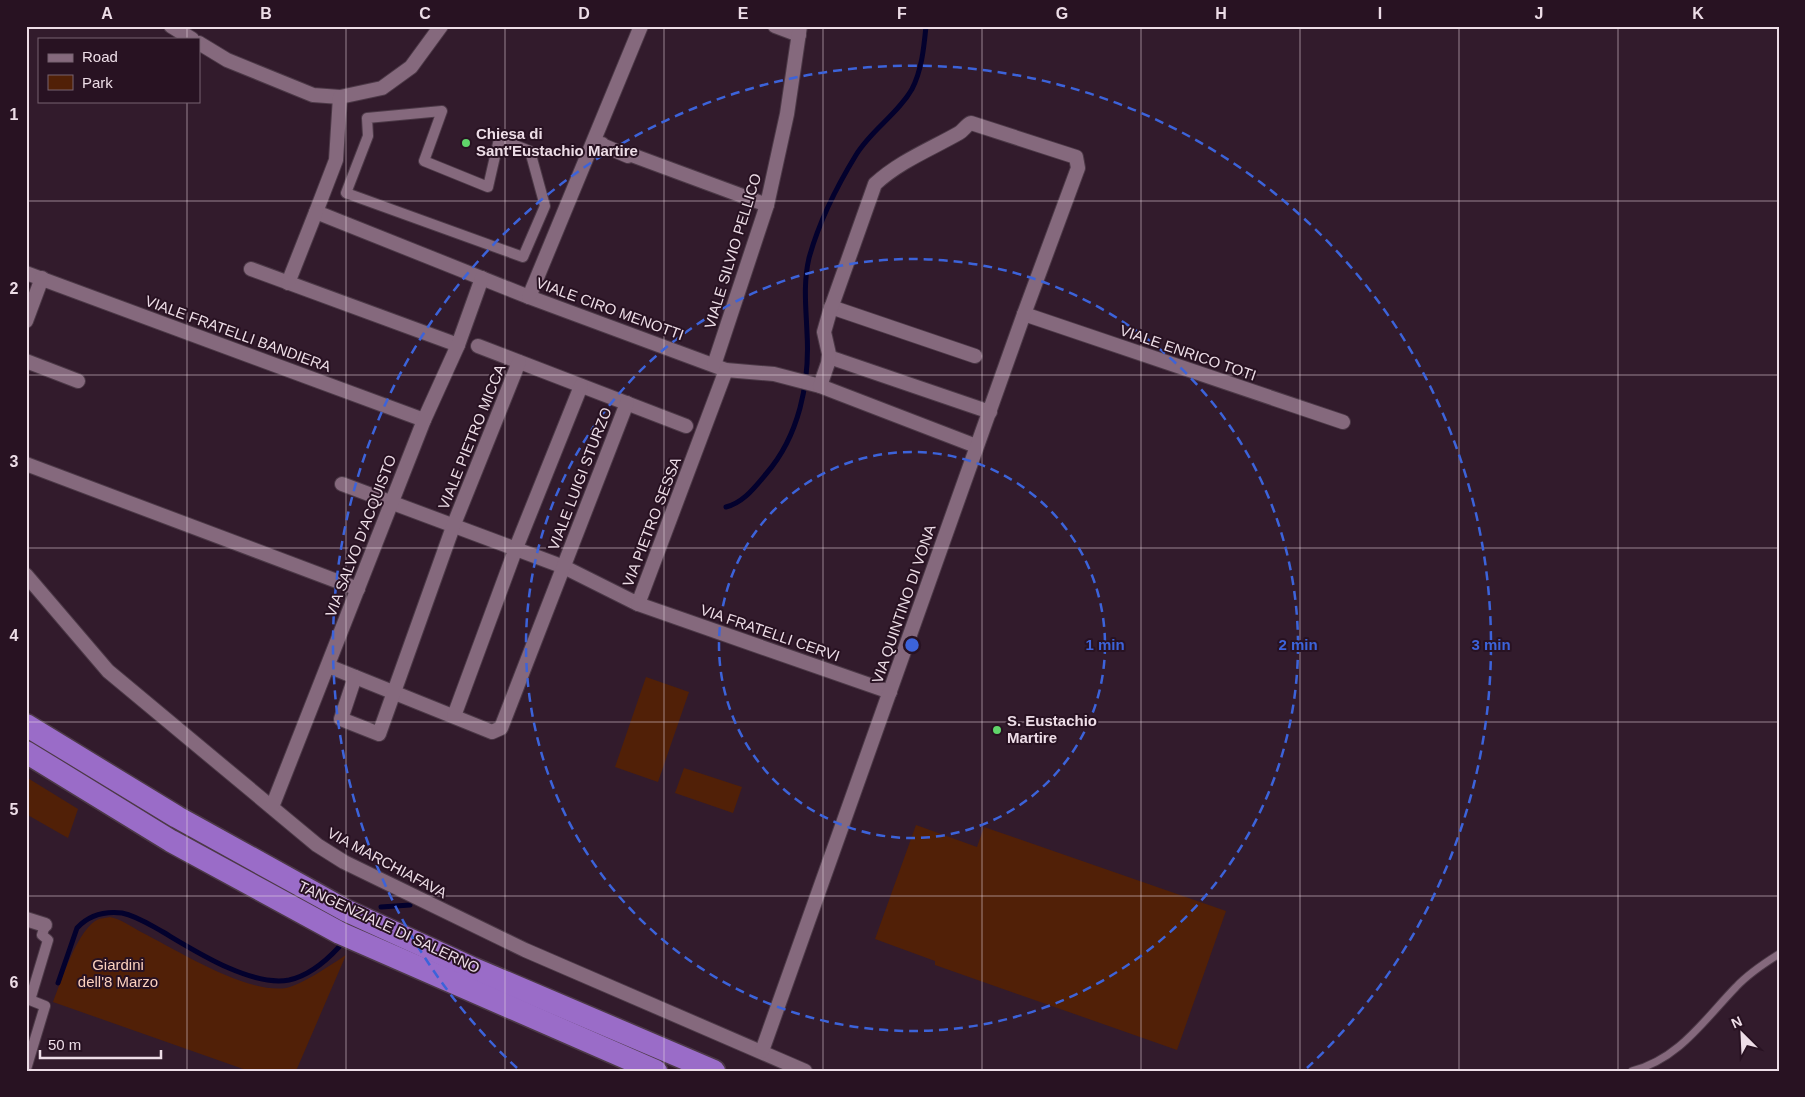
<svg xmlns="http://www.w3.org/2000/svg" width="1805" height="1097" font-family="Arial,sans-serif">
  <rect width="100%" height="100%" fill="#321b2c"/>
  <g fill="#512007">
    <path d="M646,677L689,692L658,782L615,767Z"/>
    <path d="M684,768L742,787L733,813L675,793Z"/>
    <path d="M26,777L78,809L68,838L26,814Z"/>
    <path d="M916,825L977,847L984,827L1226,911L1177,1050L935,965V961L875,939Z"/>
    <path d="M110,917C123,920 130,926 141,932C177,950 246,994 286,988C302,985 332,964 346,955L296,1071H249L53,1002C61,982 78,927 99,919C102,918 107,918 110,917Z"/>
  </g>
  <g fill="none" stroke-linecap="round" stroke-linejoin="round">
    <g stroke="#03012d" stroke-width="5">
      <path d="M726,507C744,502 754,488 766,474C799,436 810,383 807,333C806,307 803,284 809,258C819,222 837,186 856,155C871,130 898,114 912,89C922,70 924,46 926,26"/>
      <path d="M381,907L410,905"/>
      <path d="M58,983L77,928C89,915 104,911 122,913C137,916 150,925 163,932C195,951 251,987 289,980C308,976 326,961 339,947"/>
    </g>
    <g stroke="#4c3947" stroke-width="9">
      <path id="service" d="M1632,1071C1679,1059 1704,1020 1736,987C1748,974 1763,964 1779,954"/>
    </g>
    <g stroke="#4c3947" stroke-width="12">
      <g id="pedestrian">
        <path d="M442,111L424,161L488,187L499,139L530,151L545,206L523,257L346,193L368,136L367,118Z"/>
        <path d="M26,1069L45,1006L30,1000L48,940L42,935L45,925"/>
      </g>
    </g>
    <g stroke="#4c3947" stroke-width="16">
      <g id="minor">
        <path d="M171,26L192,39"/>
        <path d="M775,26L799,35"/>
        <path d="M199,43L227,60L313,95L340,97L382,88L411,67L441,26"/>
        <path d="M340,97L336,160L316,212L529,297L726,370L774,374L820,386L976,446"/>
        <path d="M602,144V145L628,156L629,154L767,205"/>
        <path d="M251,269L458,345"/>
        <path d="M26,273L424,420"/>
        <path d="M288,283L316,212"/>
        <path d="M529,297L641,26"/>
        <path d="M831,307L975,356"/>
        <path d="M1024,314L1343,422"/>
        <path d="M26,321L42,278"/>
        <path d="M478,346L686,426"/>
        <path d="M829,357L990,412"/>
        <path d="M26,361L78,381"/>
        <path d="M714,365L767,205L787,114L800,26"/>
        <path d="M26,464L358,589"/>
        <path d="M342,484L564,567L638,604L726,370"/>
        <path d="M26,575L108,671L317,845L344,862L525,950L805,1071"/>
        <path d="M638,604L890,692"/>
        <path d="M328,666L492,732L501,728L627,403"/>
        <path d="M355,677L341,719L379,734L454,524L519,362"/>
        <path d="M454,716L516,548L581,386"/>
        <path d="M272,807L424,420L458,345L482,278"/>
        <path d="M26,919L45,925"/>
        <path d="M762,1051L1024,314L1078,168L1076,157L971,123C966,125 964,130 959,133C931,149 900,161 875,184L830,311L824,332L829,354L828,363L820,386"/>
      </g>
    </g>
    <g stroke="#4c3947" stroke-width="25">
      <g id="trunk">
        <path d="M26,725L177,817L345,910L472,968L714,1071"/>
        <path d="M26,752L171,841L340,933L656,1071"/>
      </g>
    </g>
    <use href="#service" stroke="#85697d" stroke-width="7"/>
    <use href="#pedestrian" stroke="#85697d" stroke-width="10"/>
    <use href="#minor" stroke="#85697d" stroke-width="14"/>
    <use href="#trunk" stroke="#9a6cc8" stroke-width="22"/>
  </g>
  <path fill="none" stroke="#eddde7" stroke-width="1" stroke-opacity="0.55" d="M187,26V39M346,26V1071M505,26V1071M664,26V1071M823,26V1071M982,26V1071M1141,26V1071M1300,26V1071M1459,26V1071M1618,26V1071M187,101V1071M26,201H1779M26,375H1779M26,548H1779M26,722H1779M26,896H1779"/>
  <g fill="none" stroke="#3c63da" stroke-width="2.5" stroke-dasharray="9 6">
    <circle cx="912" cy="645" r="193"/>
    <circle cx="912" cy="645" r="386"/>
    <path d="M517 1068A579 579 0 1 1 1307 1068"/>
  </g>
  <g fill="#60d56a" stroke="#281222" stroke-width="2">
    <circle cx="466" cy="143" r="5"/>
    <circle cx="997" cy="730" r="5"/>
  </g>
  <g text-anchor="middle" stroke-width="4" stroke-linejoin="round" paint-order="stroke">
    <g font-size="15" font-weight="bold" fill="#eddde7" stroke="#281222" text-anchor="start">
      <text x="476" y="139">Chiesa di<tspan x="476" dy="17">Sant'Eustachio Martire</tspan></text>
      <text x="1007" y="726">S. Eustachio<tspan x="1007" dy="17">Martire</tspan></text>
    </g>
    <g font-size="15" fill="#eddde7" stroke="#281222">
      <text transform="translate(733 251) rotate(-73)" y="5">VIALE SILVIO PELLICO</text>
      <text transform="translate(610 309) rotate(20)" y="5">VIALE CIRO MENOTTI</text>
      <text transform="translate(238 334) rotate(20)" y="5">VIALE FRATELLI BANDIERA</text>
      <text transform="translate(1188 353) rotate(19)" y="5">VIALE ENRICO TOTI</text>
      <text transform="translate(472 437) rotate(-68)" y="5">VIALE PIETRO MICCA</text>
      <text transform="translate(580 479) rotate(-69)" y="5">VIALE LUIGI STURZO</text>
      <text transform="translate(652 522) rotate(-69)" y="5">VIA PIETRO SESSA</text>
      <text transform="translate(361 536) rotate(-69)" y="5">VIA SALVO D'ACQUISTO</text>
      <text transform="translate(904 604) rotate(-71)" y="5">VIA QUINTINO DI VONA</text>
      <text transform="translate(770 633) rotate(19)" y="5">VIA FRATELLI CERVI</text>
      <text transform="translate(387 863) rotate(28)" y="5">VIA MARCHIAFAVA</text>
      <text transform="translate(389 927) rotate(25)" y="5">TANGENZIALE DI SALERNO</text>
    </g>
    <g font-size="15" fill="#fcd1be" stroke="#281222">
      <text x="118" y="970">Giardini<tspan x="118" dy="17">dell'8 Marzo</tspan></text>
    </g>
  </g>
  <circle cx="912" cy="645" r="8" fill="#3c63da" stroke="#281222" stroke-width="2.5"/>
  <g font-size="15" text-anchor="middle" font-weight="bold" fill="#3c63da" stroke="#281222" stroke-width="4" stroke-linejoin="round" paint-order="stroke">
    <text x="1105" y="650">1 min</text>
    <text x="1298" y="650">2 min</text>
    <text x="1491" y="650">3 min</text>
  </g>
  <rect width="1805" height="1097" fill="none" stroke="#281222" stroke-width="55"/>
  <rect x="38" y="38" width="162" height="65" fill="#281222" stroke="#776371"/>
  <rect x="48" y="54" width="25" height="8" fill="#85697d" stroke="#776371"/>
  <text x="82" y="62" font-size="15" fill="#eddde7">Road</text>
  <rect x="48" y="75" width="25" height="15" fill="#512007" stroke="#776371"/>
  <text x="82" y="88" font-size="15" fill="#eddde7">Park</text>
  <g transform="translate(1742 1034) rotate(336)" stroke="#281222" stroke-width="4" paint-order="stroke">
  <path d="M0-4L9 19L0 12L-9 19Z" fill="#eddde7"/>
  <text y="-8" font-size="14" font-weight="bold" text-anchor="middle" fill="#eddde7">N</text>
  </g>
  <path d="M40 1050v8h121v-8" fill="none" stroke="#eddde7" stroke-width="2.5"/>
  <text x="48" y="1050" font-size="15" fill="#eddde7" stroke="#281222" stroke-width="4" paint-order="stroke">50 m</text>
  <rect x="28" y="28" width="1750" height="1042" fill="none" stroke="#eddde7" stroke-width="2"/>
  <g font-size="16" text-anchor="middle" font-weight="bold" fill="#eddde7">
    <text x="107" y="19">A</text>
    <text x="266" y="19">B</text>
    <text x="425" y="19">C</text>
    <text x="584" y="19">D</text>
    <text x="743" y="19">E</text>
    <text x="902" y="19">F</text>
    <text x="1062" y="19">G</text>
    <text x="1221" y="19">H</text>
    <text x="1380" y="19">I</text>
    <text x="1539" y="19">J</text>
    <text x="1698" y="19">K</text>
    <text x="14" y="120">1</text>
    <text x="14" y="294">2</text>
    <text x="14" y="467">3</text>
    <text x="14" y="641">4</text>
    <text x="14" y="815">5</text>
    <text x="14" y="988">6</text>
  </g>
</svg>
